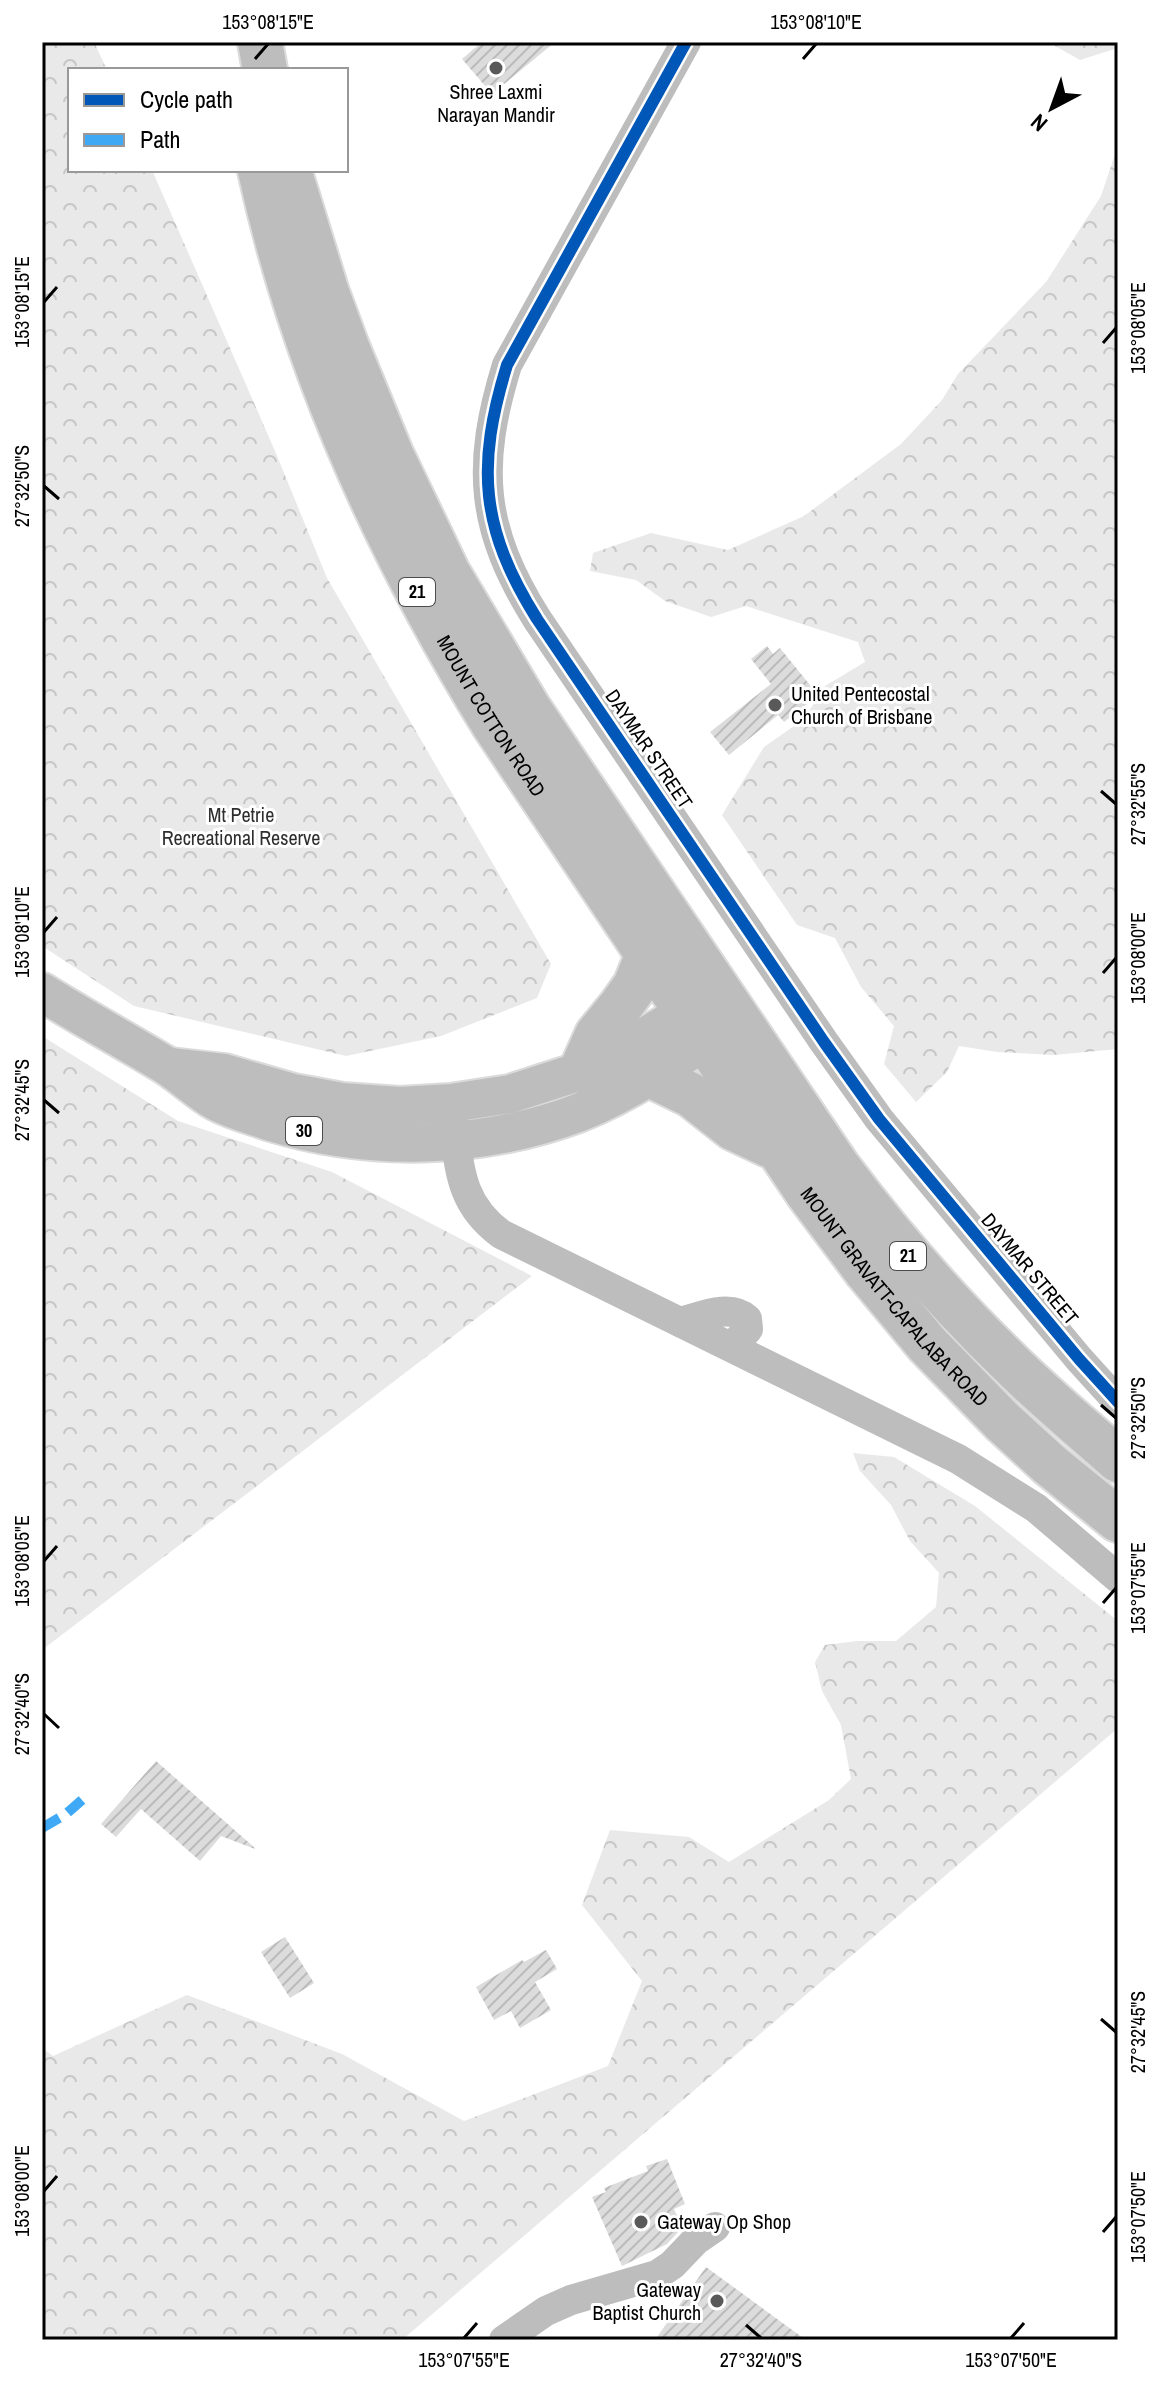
<svg xmlns="http://www.w3.org/2000/svg" width="1160" height="2382" font-family="'Archivo Narrow',sans-serif">
  <defs>
    <pattern id="forest-crowns" width="20" height="18" patternUnits="userSpaceOnUse" patternTransform="scale(2)"><rect width="20" height="18" fill="#e9e9e9"/><path d="M2 6a3 3 0 1 1 6 0M12 15a3 3 0 1 1 6 0" fill="none" stroke="#c6c6c6"/></pattern>
    <pattern id="building-hatch" width="6" height="6" patternUnits="userSpaceOnUse" patternTransform="scale(2)"><rect width="6" height="6" fill="#dcdcdc"/><path d="M-1 1l2-2M0 6l6-6M5 7l2-2" fill="none" stroke="#bbb"/></pattern>
  </defs>
  <rect width="100%" height="100%" fill="#fff"/>
  <g fill="url(#forest-crowns)">
    <path d="M42,42H94L107,70H70V170H152L275,451L327,578L551,964L537,998L441,1036L346,1056L134,1006L42,946Z"/>
    <path d="M1055,42H1118V48L1080,60L1055,46Z"/>
    <path d="M1115,154H1118V1049L1054,1055L997,1052L959,1046L947,1072L916,1102L884,1064L894,1026L861,987L835,938L797,925L722,815L764,747L804,719L825,686L865,662L858,642L746,606L711,617L665,601L636,580L590,571L593,553L651,533L728,550L804,516L901,444L942,400L958,374L1046,282L1101,196Z"/>
    <path d="M42,1036L178,1121L332,1172L532,1276L42,1650Z"/>
    <path d="M853,1453L894,1457L975,1506L1118,1621V1728L402,2340H42V2048L53,2056L187,1995L342,2054L464,2121L608,2066L642,1981L582,1905L610,1830L689,1837L729,1862L829,1800L851,1779L841,1725L822,1691L815,1662L825,1645L857,1641H896L936,1607L939,1573L910,1541L891,1505L860,1471Z"/>
  </g>
  <g fill="url(#building-hatch)">
    <path d="M482,42H555L492,94L462,59Z"/>
    <path d="M767,646L773,654L780,648L818,695L784,722L778,715L729,755L710,732L771,684L751,659Z"/>
    <path d="M156,1761L255,1848V1849L221,1836L200,1861L141,1809L116,1837L101,1824Z"/>
    <path d="M285,1937L314,1983L290,1998L261,1952Z"/>
    <path d="M546,1950L557,1969L535,1982L551,2010L520,2028L511,2011L494,2020L476,1987L522,1960L524,1962Z"/>
    <path d="M667,2159L685,2204L674,2209L682,2228L667,2244L622,2266L592,2197L606,2192L604,2188L648,2171L646,2166Z"/>
    <path d="M706,2267L806,2340H655Z"/>
  </g>
  <g fill="none" stroke-linecap="round" stroke-linejoin="round">
    <g stroke="#dbdbdb" stroke-width="42">
      <g id="major">
        <path d="M42,992C83,1018 126,1041 167,1066C184,1077 199,1092 217,1102C232,1110 251,1115 268,1121C368,1152 479,1150 578,1113C633,1091 681,1057 729,1024"/>
        <path d="M170,1067L224,1073L293,1093L342,1102L400,1106L451,1103L510,1094L581,1071L617,1054L712,996"/>
      </g>
    </g>
    <g stroke="#dbdbdb" stroke-width="48">
      <g id="highway">
        <path d="M260,42L265,70"/>
        <path id="s1" d="M260,170C303,368 388,553 494,725L807,1192L867,1272L927,1344L1002,1421L1049,1464L1118,1520"/>
        <path d="M289,170L327,293L347,347L391,454L448,573L529,709L838,1167C890,1236 946,1301 1008,1361C1043,1396 1081,1427 1118,1460"/>
        <path d="M581,1071L597,1035L620,1007L635,986L648,954"/>
        <path d="M652,1076L691,1095L733,1128L769,1145"/>
      </g>
    </g>
    <g stroke="#bdbdbd" stroke-width="30">
      <path d="M686,42L507,365C476,466 480,528 537,619L824,1042L879,1119L1079,1359L1118,1402"/>
      <path d="M453,1120C460,1168 459,1203 501,1234L958,1459L1036,1508L1118,1578"/>
      <path d="M680,1322C700,1317 730,1303 747,1319L748,1329L732,1347"/>
      <path d="M504,2340L546,2311L571,2300L657,2275L672,2265L696,2240L715,2227"/>
    </g>
    <use href="#major" stroke="#bdbdbd" stroke-width="38"/>
    <use href="#highway" stroke="#bdbdbd" stroke-width="44"/>
    <path stroke="#3fa9f5" stroke-width="10" stroke-dasharray="20 10" stroke-linecap="butt" d="M42,1828L66,1814L82,1800"/>
    <g stroke="#fff" stroke-width="17">
      <path id="cycleway" d="M686,42L507,365C476,466 480,528 537,619L824,1042L879,1119L1079,1359L1118,1402"/>
    </g>
    <use href="#cycleway" stroke="#0057b8" stroke-width="12"/>
  </g>
  <path fill="none" stroke="#000" stroke-width="3" d="M255,59L268,44M803,59L816,44M44,302L57,287M1103,343L1116,328M44,486L59,499M1101,791L1116,804M44,932L57,917M1103,973L1116,958M44,1100L59,1113M1101,1405L1116,1418M44,1561L57,1546M1103,1603L1116,1588M44,1714L59,1728M1101,2019L1116,2032M44,2191L57,2176M1103,2232L1116,2217M746,2325L761,2338M464,2338L477,2323M1011,2338L1024,2323"/>
  <g fill="#595959" stroke="#fff" stroke-width="3">
    <circle cx="496" cy="68" r="8"/>
    <circle cx="775" cy="705" r="8"/>
    <circle cx="641" cy="2222" r="8"/>
    <circle cx="717" cy="2301" r="8"/>
  </g>
  <g text-anchor="middle" stroke-width="6" stroke-linejoin="round" paint-order="stroke">
    <g fill="#fff" stroke="#4c4c4c" stroke-width="2">
      <rect x="399" y="578" width="36" height="28" rx="6"/>
      <rect x="286" y="1117" width="36" height="28" rx="6"/>
      <rect x="890" y="1242" width="36" height="28" rx="6"/>
    </g>
    <g font-size="18" font-weight="bold" fill="#000">
      <text x="417" y="598">21</text>
      <text x="304" y="1137">30</text>
      <text x="908" y="1262">21</text>
    </g>
    <g font-size="20" fill="#000" stroke="#fff" text-anchor="start">
      <text x="496" y="99" text-anchor="middle">Shree Laxmi<tspan x="496" dy="23">Narayan Mandir</tspan></text>
      <text x="791" y="701">United Pentecostal<tspan x="791" dy="23">Church of Brisbane</tspan></text>
      <text x="657" y="2229">Gateway Op Shop</text>
      <text x="701" y="2297" text-anchor="end">Gateway<tspan x="701" dy="23">Baptist Church</tspan></text>
    </g>
    <g font-size="20" fill="#000" stroke="#fff">
      <text dy="7" stroke="none"><textPath href="#s1" startOffset="596">MOUNT COTTON ROAD</textPath></text>
      <text transform="translate(649 749) rotate(56)" y="7">DAYMAR STREET</text>
      <text transform="translate(1030 1269) rotate(50)" y="7">DAYMAR STREET</text>
      <text dy="7" stroke="none"><textPath href="#s1" startOffset="1304">MOUNT GRAVATT-CAPALABA ROAD</textPath></text>
    </g>
    <g font-size="20" fill="#2e2e2e" stroke="#fff">
      <text x="241" y="822">Mt Petrie<tspan x="241" dy="23">Recreational Reserve</tspan></text>
    </g>
  </g>
  <rect width="1160" height="2382" fill="none" stroke="#ffffff" stroke-width="88"/>
  <rect x="68" y="68" width="280" height="104" fill="#ffffff" stroke="#999999" stroke-width="2"/>
  <rect x="84" y="94" width="40" height="12" fill="#0057b8" stroke="#999999" stroke-width="2"/>
  <text x="140" y="108" font-size="24" fill="#000000">Cycle path</text>
  <rect x="84" y="134" width="40" height="12" fill="#3fa9f5" stroke="#999999" stroke-width="2"/>
  <text x="140" y="148" font-size="24" fill="#000000">Path</text>
  <g transform="translate(1052 108) rotate(221)" stroke="#ffffff" stroke-width="6" paint-order="stroke">
  <path d="M0-6L14 30L0 20L-14 30Z" fill="#000000"/>
  <text y="-12" font-size="22" font-weight="bold" text-anchor="middle" fill="#000000">N</text>
  </g>
  <rect x="44" y="44" width="1072" height="2294" fill="none" stroke="#000" stroke-width="3"/>
  <g font-size="20" text-anchor="middle" fill="#000">
    <text x="268" y="29">153°08'15"E</text>
    <text x="816" y="29">153°08'10"E</text>
    <text transform="translate(22 302) rotate(-90)" y="7">153°08'15"E</text>
    <text transform="translate(1138 328) rotate(-90)" y="7">153°08'05"E</text>
    <text transform="translate(22 486) rotate(-90)" y="7">27°32'50"S</text>
    <text transform="translate(1138 804) rotate(-90)" y="7">27°32'55"S</text>
    <text transform="translate(22 932) rotate(-90)" y="7">153°08'10"E</text>
    <text transform="translate(1138 958) rotate(-90)" y="7">153°08'00"E</text>
    <text transform="translate(22 1100) rotate(-90)" y="7">27°32'45"S</text>
    <text transform="translate(1138 1418) rotate(-90)" y="7">27°32'50"S</text>
    <text transform="translate(22 1561) rotate(-90)" y="7">153°08'05"E</text>
    <text transform="translate(1138 1588) rotate(-90)" y="7">153°07'55"E</text>
    <text transform="translate(22 1714) rotate(-90)" y="7">27°32'40"S</text>
    <text transform="translate(1138 2032) rotate(-90)" y="7">27°32'45"S</text>
    <text transform="translate(22 2191) rotate(-90)" y="7">153°08'00"E</text>
    <text transform="translate(1138 2217) rotate(-90)" y="7">153°07'50"E</text>
    <text x="464" y="2367">153°07'55"E</text>
    <text x="761" y="2367">27°32'40"S</text>
    <text x="1011" y="2367">153°07'50"E</text>
  </g>
</svg>
